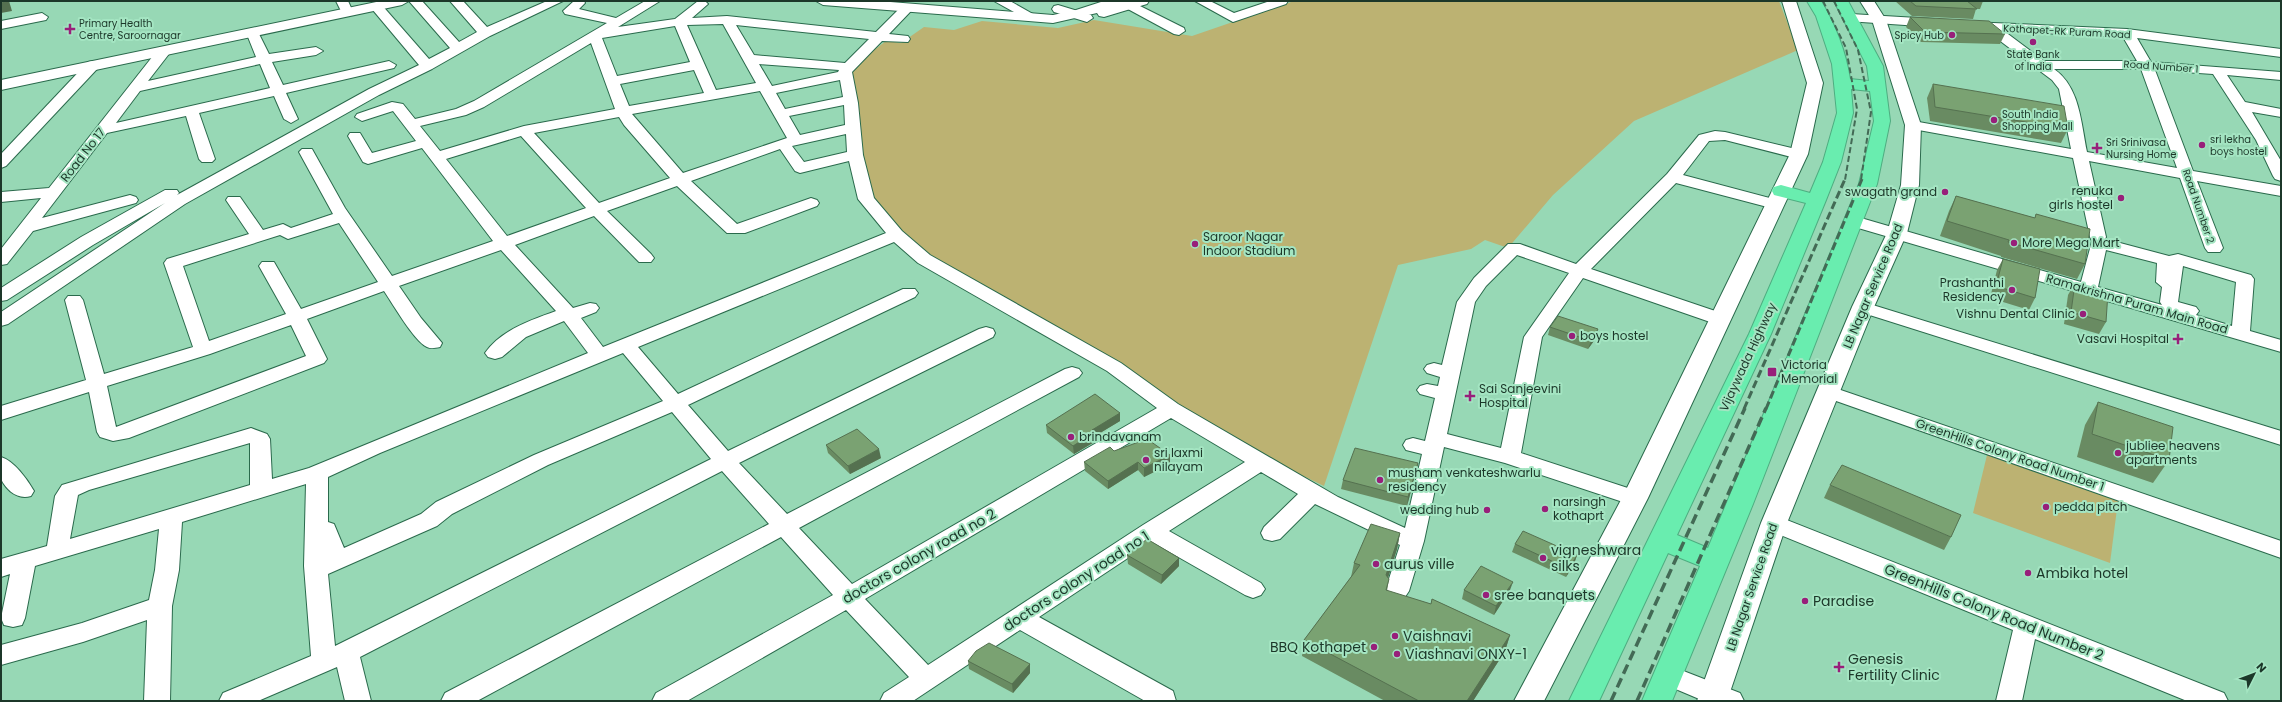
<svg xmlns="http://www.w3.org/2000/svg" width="2282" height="702" font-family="Poppins,sans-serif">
  <rect width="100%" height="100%" fill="#97d8b5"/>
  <g fill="#bcb272">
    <path d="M1294,1H1779L1798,50L1634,121L1553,195L1508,248L1485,240L1471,249L1398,265L1324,486L1270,460L1140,385L1061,331L986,286L917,249L870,198L858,154L850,74L853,66L886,41L901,43L924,27L954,30L982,21L1058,28L1094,20L1192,36Z"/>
    <path d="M1987,455L2118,501L2110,563L1973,513Z"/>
  </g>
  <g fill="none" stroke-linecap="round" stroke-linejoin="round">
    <g stroke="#2a6a4c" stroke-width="2">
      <g id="street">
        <path d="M336,1H348L353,12L351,15H343Z"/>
        <path d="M409,1H422L459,42L477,32L450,1H463L487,27L547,1H563L490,36L432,69L379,95L185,204L8,324L1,326V312L165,203L93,245L7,300L1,301V288L81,237L165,190H177L179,193L177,195L369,89L419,65L372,9L370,6L372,3H380L429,59L450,48Z"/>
        <path d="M574,1H584L585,3L579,9L616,18L645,1H660L618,27L675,19L698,1H705L708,4L692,18L727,16L876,32L903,5H911L913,8L911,11L889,34L908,36L910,39L908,42L882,41L852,72L858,103L863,155L874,198L902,231L930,255L1121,363L1178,404L1338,497L1405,528L1422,454L1406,450L1403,445L1406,440L1413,438L1425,441L1435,398L1420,394L1417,390L1420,386L1427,384L1438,386L1440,377L1427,373L1424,369L1427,365L1434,363L1442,365L1457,302L1474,278L1508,244H1520L1576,264L1667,174L1699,135L1715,131L1725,132L1804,151L1807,154L1804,157L1799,159L1725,140L1709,141L1683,175L1781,201L1783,204L1781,207L1775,209L1676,183L1591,269L1727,315L1729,319L1727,323L1720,325L1713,323L1583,278L1542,337L1521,453L1643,493L1646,498L1643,503L1635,506L1505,463L1444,447L1424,541L1409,591L1405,597L1397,600L1389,597L1385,591L1400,545L1315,504L1280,539L1272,541L1264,539L1261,533L1264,527L1298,494L1261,472L1169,531L1261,583L1265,589L1261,595L1253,598L1245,595L1152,542L1039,617L1173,691L1176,701H1145L1020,630L913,701H880L884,693L909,677L846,610L687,701H652L656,693L833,595L781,537L477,701H441L445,693L769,524L722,471L360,657L371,701H345L337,667L258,701H219L223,693L311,656L304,566L306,484L182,522L179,570L172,606L170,701H144L147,620L83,642L1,665V645L82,623L149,600L155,570L159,529L35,566L25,618L22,625L13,627L4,625L1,618L10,574L1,577V559L47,546L55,496L62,485L251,428L267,434L270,439L272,479L309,468L588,353L564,321L526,337L502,357L495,359L488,357L485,353C501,330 531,320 556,311L501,250L399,286L421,318L442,343L440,347C435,348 431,349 427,347C414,341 393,304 384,291L307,319L327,359L324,363L129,438L113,441L100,437L97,432L89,392L1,420V406L86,380L65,300L68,296H80L83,300L104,374L193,347L164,263L167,259L249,234L226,200L228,197H240L263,230L283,224L291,228L333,214L299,152L302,149H312L345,208L392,276L493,241L422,148L368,164L363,162L348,136L350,133H360L372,153L416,141L393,111L362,121L355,117L357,114L392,102L403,104L415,119L456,109L474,101L607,23L565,14L563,11ZM723,24L756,83L716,90L687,25ZM736,25L869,39L845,63L754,55ZM675,26L690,62L617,76L602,38ZM591,43L615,109L524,126L440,151L420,126L466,115L484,107ZM759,64L839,70L838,72L772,86ZM694,70L704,93L629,106L620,84ZM840,80L843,97L785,109L776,93ZM760,91L787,138L683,173L632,114ZM844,105L845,125L800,135L789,116ZM619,117L624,125L670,178L599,203L534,133ZM846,134L847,152L804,162L792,146ZM521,136L586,208L507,236L446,159ZM780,149L795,171L800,173L849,161L858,199L886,233L603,347L581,318L596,312L599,308L596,304L590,303L573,308L515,245L594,216L639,262H651L654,258L651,254L607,211L677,186L727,233H745L817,206L819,203L817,200L811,198L737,224L691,181ZM339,223L378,282L301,309L274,262H262L259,266L286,314L209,341L183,266L280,235L288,239ZM894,242L918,263L1107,371L1157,408L852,584L799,528L1079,377L1082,373L1079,369L1072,367L1065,369L787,514L739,463L993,337L995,333L993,329L986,327L979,329L728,451L688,405L915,297L918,293L915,289H903L678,394L638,347ZM1517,255L1569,273L1524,337L1501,448L1447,434L1475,302L1486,286ZM291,325L306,356L116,427L107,386L210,354ZM623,353L663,401L534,455L436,502L421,514L344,548L334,524L328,522V477L380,453ZM672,412L711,459L335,646L328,574L437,526L452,514L548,465ZM1171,418L1245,462L1143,525L928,665L865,599ZM250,443V485L70,539L78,495L89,490Z"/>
        <path d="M994,1H1010L1040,18L1038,21H1030Z"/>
        <path d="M1130,1L1184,28L1185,31L1179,35L1174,34L1126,8L1124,5L1126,2Z"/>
        <path d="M1195,1H1210L1234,13L1270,1H1288L1286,4L1233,22Z"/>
        <path d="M1058,5L1091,15L1093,18L1087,22L1054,12L1052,9L1054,6Z"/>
        <path d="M42,13L48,17L46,20L1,29V21Z"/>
        <path d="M1851,14L1934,19L1940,23L1934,27L1847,21L1845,18L1847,15Z"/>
        <path d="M1970,22L2127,29L2281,49V57L2137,38L2151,62L2281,72V80L2227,75L2245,102L2281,109V117L2252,112L2281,161V181L2275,179L2273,176L2256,140L2213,74L2155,70L2193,171L2281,186V196L2197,181L2223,248L2220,252H2208L2205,248L2180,178L2089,161L2106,237L2105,239L2169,256L2178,254L2251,275L2254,279L2250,331L2281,340V352L1848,225L1846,221L1848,217L1854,216L2081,282L2092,241L2090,237L2073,158L1913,129L1906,125L1913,121L2071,149L2059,89L2052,80L1987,31L1965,29L1964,26L1965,23ZM2004,31L2123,37L2137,61H2044ZM2054,69H2141L2177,168L2087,152C2081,123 2080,87 2054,69ZM2106,250L2157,263L2156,282L2162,287L2160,302L2162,305L2098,287ZM2183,266L2236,282L2232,326L2196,315L2199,311L2196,307L2178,302Z"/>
        <path d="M252,28L258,32L269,54L316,47L323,51L316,55L272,62L283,85L389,61L396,65L394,68L286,93L298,119L291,123L284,119L274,96L199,113L215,159L212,162H202L199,159L186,116L107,133L42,218L130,195L136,197L138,200L136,203L33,231L7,264L1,265V249L41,198L1,202V192L49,188L160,47H170L172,50L148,81L256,57L246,32ZM260,64L270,88L116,123L140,91Z"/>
        <path d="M93,61L98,62L100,65L98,68L6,166L1,168V154L88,62Z"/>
        <path d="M1863,302L2281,431V445L1857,311L1854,307L1857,303Z"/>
        <path d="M1829,386L2281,541V558L1822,396L1819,392L1822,388Z"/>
        <path d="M1,457C14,461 27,479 34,491L31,496C18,500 7,491 1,479C0,473 1,463 1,457Z"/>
        <path d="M1774,515L2224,693L2228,701H2187L2035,639L2022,701H1996L2013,630L1766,529L1763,523L1766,517Z"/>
        <path d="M1668,665L1740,693L1744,701H1704L1659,682L1655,675L1659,668Z"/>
      </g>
    </g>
    <g stroke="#2a6a4c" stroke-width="2">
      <g id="secondary">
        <path d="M381,1H409L402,5L1,90V80Z"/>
        <path d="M816,1H878L1053,15L1076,10L1104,1H1149L1147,4L1104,17L1099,16L1097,13L1053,23L823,5Z"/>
        <path d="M1782,1H1796L1823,83L1808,154L1648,498L1544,701H1514L1622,498L1790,154L1807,83Z"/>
        <path d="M1860,1H1874L1886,20L1921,125L1919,185L1907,233L1874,307L1787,523L1727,701H1697L1761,523L1852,307L1887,233L1901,185L1905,125L1872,20Z"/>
      </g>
    </g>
    <g stroke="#4ead80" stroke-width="2">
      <path id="highway" d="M1807,1H1821C1835,24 1846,52 1850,79L1869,81L1867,66L1834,1H1848L1883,66L1890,121L1877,184L1753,504L1672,701H1642L1700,566L1668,553L1599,701H1569L1749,334L1806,203L1774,195L1772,191L1774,187L1781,185L1810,193L1823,162L1837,113L1832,64L1816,16ZM1851,89L1870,91L1874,121L1859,184L1708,548L1677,535L1771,334L1826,200L1841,162L1853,113Z"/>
    </g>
    <use href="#street" fill="#fff" fill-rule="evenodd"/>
    <use href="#secondary" fill="#fff" fill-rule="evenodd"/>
    <use href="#highway" fill="#69edaf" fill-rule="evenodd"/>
    <g stroke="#436a55" stroke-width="2" stroke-dasharray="6 3" stroke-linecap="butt">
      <path d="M1823,1L1846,48L1857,109L1845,180"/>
      <path d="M1834,1L1858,50L1871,112L1861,180"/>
    </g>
    <g stroke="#436a55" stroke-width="3" stroke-dasharray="8 3.5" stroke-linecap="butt">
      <path d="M1744,409L1845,179"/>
      <path d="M1766,409L1862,179"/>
    </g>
    <g stroke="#436a55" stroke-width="3.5" stroke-dasharray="10 5" stroke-linecap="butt">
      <path d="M1611,701L1745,408"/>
      <path d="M1637,701L1766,408"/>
    </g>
  </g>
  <g fill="#698b62">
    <path d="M1895,1H1983L1980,9H1976L1973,19L1912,16Z"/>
    <path d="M1910,17L2005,34L2000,44L1921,42L1906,27Z"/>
    <path d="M1933,84L2068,129L2061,143L1930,121L1927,98Z"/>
    <path d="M1956,196L2035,218L2036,214L2085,264L2077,279L2001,257V256L1940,236L1949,211Z"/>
    <path d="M2003,259L2035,298L2029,310L1990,298L1997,270Z"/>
    <path d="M2075,283L2106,322L2099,334L2064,324L2068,295Z"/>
    <path d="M1550,327L1596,338L1588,349L1548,335Z"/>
    <path d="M2098,402L2169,460L2153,483L2077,457L2085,425Z"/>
    <path d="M1120,413V421L1095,436L1096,441L1074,454L1047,433L1046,425Z"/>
    <path d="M826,445L881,458L850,474L828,453Z"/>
    <path d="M1170,455V464L1144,477L1138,470L1108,489L1085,471L1084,462Z"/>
    <path d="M1418,463L1416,472L1407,506L1341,489L1343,480Z"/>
    <path d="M1830,485L1951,537L1944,550L1824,498Z"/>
    <path d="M1400,533L1397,549L1388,577L1389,579L1387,591L1431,604L1432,599L1510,635L1505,651L1473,701H1385L1302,656L1304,640L1351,577L1354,563Z"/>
    <path d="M1515,544L1577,555L1574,564L1566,577L1512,552Z"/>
    <path d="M1127,555L1179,558V566L1161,584L1128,564Z"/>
    <path d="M1464,590H1510L1494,615L1462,599Z"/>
    <path d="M968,661L1030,664V673L1013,693L969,669Z"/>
  </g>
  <g fill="#557150">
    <path d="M6,1H9L12,11L1,13V3Z"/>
    <path d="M1598,329L1596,338L1588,349L1591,341Z"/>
    <path d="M1120,413V421L1095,436L1096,441L1074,454L1073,446L1092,430Z"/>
    <path d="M879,449L881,458L850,474L848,466Z"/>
    <path d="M1170,455V464L1144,477V468Z"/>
    <path d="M1138,462V470L1108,489V481Z"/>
    <path d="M1418,463L1416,472L1407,506L1408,497Z"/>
    <path d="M1400,533L1397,549L1384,591L1386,575Z"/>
    <path d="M1577,555L1574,564L1566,577L1569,569Z"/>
    <path d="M1179,558V566L1161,584L1162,575Z"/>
    <path d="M1513,582L1510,590L1494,615L1496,606Z"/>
    <path d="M1510,635L1505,651L1473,701H1467Z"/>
    <path d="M1030,664V673L1013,693L1012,684Z"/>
  </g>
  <g fill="#7aa272" stroke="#557150">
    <path d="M1,1H6V2L1,3Z"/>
    <path d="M1910,1H1967L1977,9L1916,6Z"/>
    <path d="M1910,17L1989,21L2005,34L1925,32Z"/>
    <path d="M1933,84L2064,106L2068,129L1935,107Z"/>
    <path d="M1956,196L2035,218L2036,214L2090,229L2085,264L2008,242L2009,240L1947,221Z"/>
    <path d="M2003,259L2040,269L2035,298L1996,286Z"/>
    <path d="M2075,283L2108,292L2106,322L2071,312Z"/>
    <path d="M1558,316L1598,329L1591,341L1550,327Z"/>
    <path d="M1095,394L1120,413L1092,430L1095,432L1073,446L1046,425Z"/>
    <path d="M2098,402L2173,427L2169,460L2092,434Z"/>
    <path d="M857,429L879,449L848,466L826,445Z"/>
    <path d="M1147,439L1170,455L1144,468L1138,462L1108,481L1084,462L1110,447L1114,451Z"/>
    <path d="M1355,448L1418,463L1408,497L1343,480Z"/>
    <path d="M1842,465L1961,515L1951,537L1830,485Z"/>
    <path d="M1371,524L1400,533L1386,575L1389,579L1386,590L1431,604L1432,599L1510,635L1467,701H1419L1304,640L1360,565L1354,563Z"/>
    <path d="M1523,531L1577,555L1569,569L1515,544Z"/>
    <path d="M1147,539L1179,558L1162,575L1127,555Z"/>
    <path d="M1481,566L1513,582L1496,606L1464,590Z"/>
    <path d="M989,643L1030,664L1012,684L968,661L976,651Z"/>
  </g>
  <g fill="#981f7a" stroke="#a4e5c2" stroke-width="1.5">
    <path d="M68 23h4v4h4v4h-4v4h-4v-4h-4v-4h4z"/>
    <circle cx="1952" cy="35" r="4"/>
    <circle cx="2033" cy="42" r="4"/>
    <circle cx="1994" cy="120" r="4"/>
    <circle cx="2202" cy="145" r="4"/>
    <path d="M2095 142h4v4h4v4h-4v4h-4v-4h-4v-4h4z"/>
    <circle cx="1945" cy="192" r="4"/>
    <circle cx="2121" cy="198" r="4"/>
    <circle cx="2014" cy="243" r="4"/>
    <circle cx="1195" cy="244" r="4"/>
    <circle cx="2012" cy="290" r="4"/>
    <circle cx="2083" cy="314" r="4"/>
    <circle cx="1572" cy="336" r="4"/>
    <path d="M2176 333h4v4h4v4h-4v4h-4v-4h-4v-4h4z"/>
    <rect x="1767" y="367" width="10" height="10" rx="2"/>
    <path d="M1468 390h4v4h4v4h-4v4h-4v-4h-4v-4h4z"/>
    <circle cx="1071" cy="437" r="4"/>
    <circle cx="2118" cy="453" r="4"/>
    <circle cx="1146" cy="460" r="4"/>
    <circle cx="1380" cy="480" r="4"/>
    <circle cx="2046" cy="507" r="4"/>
    <circle cx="1545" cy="509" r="4"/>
    <circle cx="1487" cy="510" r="4"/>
    <circle cx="1543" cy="558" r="4"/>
    <circle cx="1376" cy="564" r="4"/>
    <circle cx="2028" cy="573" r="4"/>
    <circle cx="1486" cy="595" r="4"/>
    <circle cx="1805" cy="601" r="4"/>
    <circle cx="1395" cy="636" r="4"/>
    <circle cx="1374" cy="647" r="4"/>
    <circle cx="1397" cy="654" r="4"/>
    <path d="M1837 661h4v4h4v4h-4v4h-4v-4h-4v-4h4z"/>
  </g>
  <g text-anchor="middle" stroke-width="4" stroke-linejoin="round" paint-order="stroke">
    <g font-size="10" fill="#1c3729" stroke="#a4e5c2" text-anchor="start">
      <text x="79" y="27">Primary Health<tspan x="79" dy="12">Centre, Saroornagar</tspan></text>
      <text x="1944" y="39" text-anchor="end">Spicy Hub</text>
      <text x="2033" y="58" text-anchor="middle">State Bank<tspan x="2033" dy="12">of India</tspan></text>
      <text x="2002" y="118">South India<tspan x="2002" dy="12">Shopping Mall</tspan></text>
      <text x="2210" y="143">sri lekha<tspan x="2210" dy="12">boys hostel</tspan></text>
      <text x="2106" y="146">Sri Srinivasa<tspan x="2106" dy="12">Nursing Home</tspan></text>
    </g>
    <g font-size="10" fill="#1c3729" stroke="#a4e5c2">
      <text transform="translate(2067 31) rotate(3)" y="4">Kothapet-RK Puram Road</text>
      <text transform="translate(2161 66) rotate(4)" y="4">Road Number 1</text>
      <text transform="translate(2199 206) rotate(71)" y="4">Road Number 2</text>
    </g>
    <g font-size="12" fill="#1c3729" stroke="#a4e5c2">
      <text transform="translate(83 155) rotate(-52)" y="4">Road No 17</text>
      <text transform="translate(1873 286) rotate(-67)" y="4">LB Nagar Service Road</text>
      <text transform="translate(2137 304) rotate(16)" y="4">Ramakrishna Puram Main Road</text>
      <text transform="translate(1748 357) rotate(-65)" y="4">Vijaywada Highway</text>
      <text transform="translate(2010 455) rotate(19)" y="4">GreenHills Colony Road Number 1</text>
      <text transform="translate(1752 587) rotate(-71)" y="4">LB Nagar Service Road</text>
    </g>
    <g font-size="12" fill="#1c3729" stroke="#a4e5c2" text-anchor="start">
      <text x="2113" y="195" text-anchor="end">renuka<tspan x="2113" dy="14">girls hostel</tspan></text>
      <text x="1937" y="196" text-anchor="end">swagath grand</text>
      <text x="1203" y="241">Saroor Nagar<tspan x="1203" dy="14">Indoor Stadium</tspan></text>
      <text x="2022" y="247">More Mega Mart</text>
      <text x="2004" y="287" text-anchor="end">Prashanthi<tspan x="2004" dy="14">Residency</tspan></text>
      <text x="2075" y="318" text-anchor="end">Vishnu Dental Clinic</text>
      <text x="1580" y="340">boys hostel</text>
      <text x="2169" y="343" text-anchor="end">Vasavi Hospital</text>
      <text x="1781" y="369">Victoria<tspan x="1781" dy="14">Memorial</tspan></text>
      <text x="1479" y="393">Sai Sanjeevini<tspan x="1479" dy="14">Hospital</tspan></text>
      <text x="1079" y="441">brindavanam</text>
      <text x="2126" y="450">jubliee heavens<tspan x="2126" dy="14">apartments</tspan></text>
      <text x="1154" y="457">sri laxmi<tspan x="1154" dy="14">nilayam</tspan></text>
      <text x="1388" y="477">musham venkateshwarlu<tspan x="1388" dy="14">residency</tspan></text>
      <text x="1553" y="506">narsingh<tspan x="1553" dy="14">kothaprt</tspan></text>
      <text x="2054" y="511">pedda pitch</text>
      <text x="1479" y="514" text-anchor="end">wedding hub</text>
    </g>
    <g font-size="14" fill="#1c3729" stroke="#a4e5c2" text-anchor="start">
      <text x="1551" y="555">vigneshwara<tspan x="1551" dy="16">silks</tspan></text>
      <text x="1384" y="569">aurus ville</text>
      <text x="2036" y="578">Ambika hotel</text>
      <text x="1494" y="600">sree banquets</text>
      <text x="1813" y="606">Paradise</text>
      <text x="1403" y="641">Vaishnavi</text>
      <text x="1366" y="652" text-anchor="end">BBQ Kothapet</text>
      <text x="1405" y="659">Viashnavi ONXY-1</text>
      <text x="1848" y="664">Genesis<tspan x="1848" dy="16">Fertility Clinic</tspan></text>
    </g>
    <g font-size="14" fill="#1c3729" stroke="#a4e5c2">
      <text transform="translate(919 556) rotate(-30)" y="5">doctors colony road no 2</text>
      <text transform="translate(1076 581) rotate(-33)" y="5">doctors colony road no 1</text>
      <text transform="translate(1994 612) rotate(22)" y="5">GreenHills Colony Road Number 2</text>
    </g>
  </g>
  <rect width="2282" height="702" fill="none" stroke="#1c3729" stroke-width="4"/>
  <g transform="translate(2254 674) rotate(48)" stroke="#a4e5c2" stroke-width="3" paint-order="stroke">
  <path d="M0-3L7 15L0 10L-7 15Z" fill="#1c3729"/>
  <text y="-6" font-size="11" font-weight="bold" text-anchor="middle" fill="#1c3729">N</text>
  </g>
</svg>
